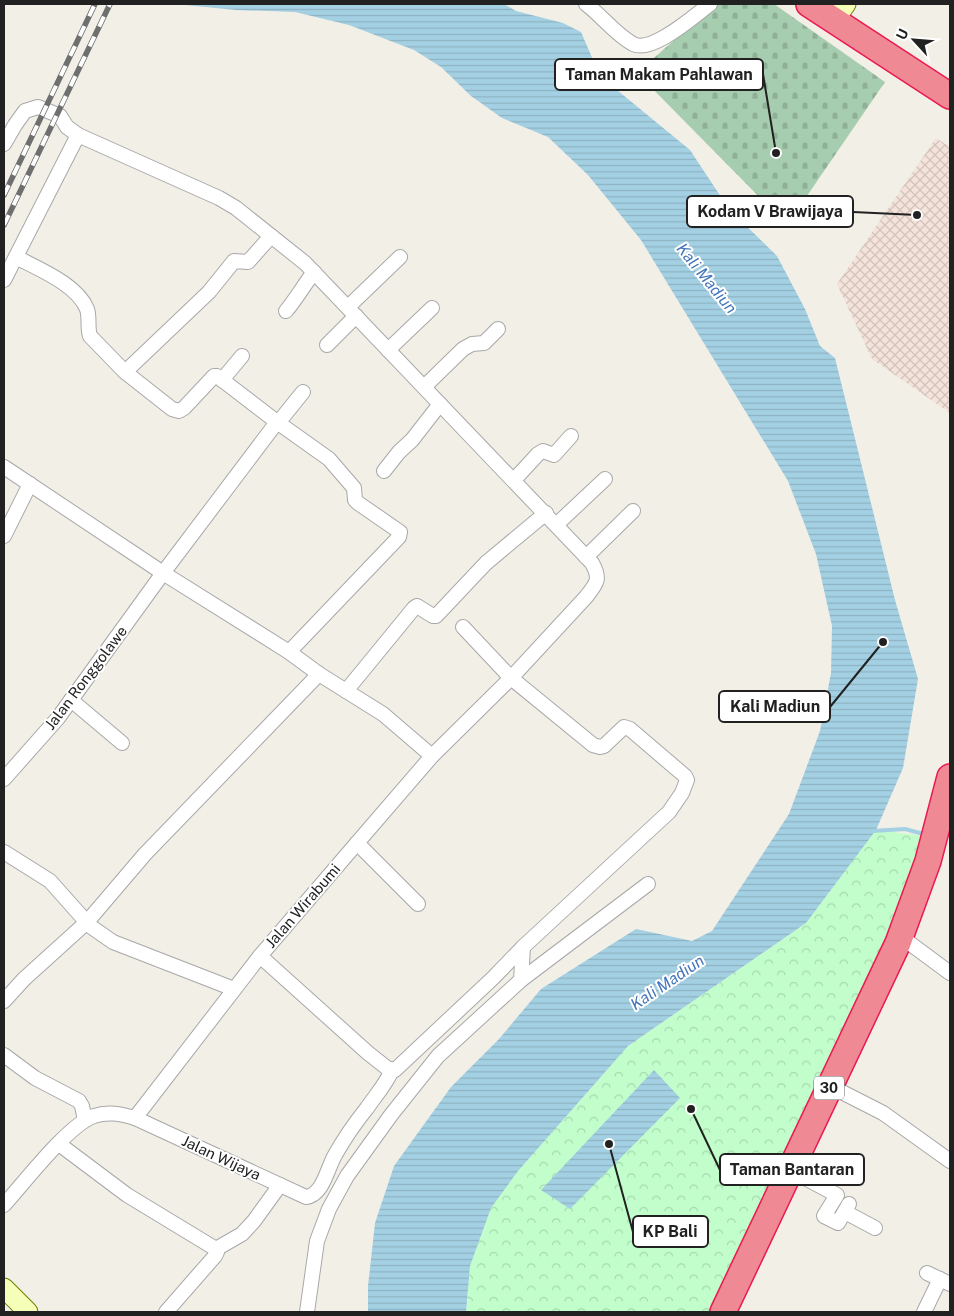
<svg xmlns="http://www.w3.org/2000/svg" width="954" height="1316" font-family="'Public Sans',sans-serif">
  <defs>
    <pattern id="military-cross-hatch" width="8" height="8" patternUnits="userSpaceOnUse" patternTransform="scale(1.25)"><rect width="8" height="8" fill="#f4e3da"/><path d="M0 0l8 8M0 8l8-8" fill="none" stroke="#d1c2bb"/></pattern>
    <pattern id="cemetery-stones" width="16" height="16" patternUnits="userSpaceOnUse" patternTransform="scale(1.25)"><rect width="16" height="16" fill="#a6cdaf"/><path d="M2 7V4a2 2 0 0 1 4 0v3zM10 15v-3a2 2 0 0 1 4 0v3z" fill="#8fb096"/></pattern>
    <pattern id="park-crowns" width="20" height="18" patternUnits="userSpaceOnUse" patternTransform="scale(1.25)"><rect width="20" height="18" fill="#c2fecb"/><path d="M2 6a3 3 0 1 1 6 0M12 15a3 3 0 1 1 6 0" fill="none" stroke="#a6d9ae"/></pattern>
    <pattern id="water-rules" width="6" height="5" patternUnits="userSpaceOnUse" patternTransform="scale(1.25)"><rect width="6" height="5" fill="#a4d0e3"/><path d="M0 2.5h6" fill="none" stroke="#8db2c2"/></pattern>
  </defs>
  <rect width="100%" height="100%" fill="#f2efe7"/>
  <path fill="url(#military-cross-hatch)" d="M936,138L950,147V413L872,359L837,284Z"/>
  <path fill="url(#cemetery-stones)" d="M715,4H774L885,82L787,225L637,73Z"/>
  <path fill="url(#park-crowns)" d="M876,830L925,836L897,923L711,1312H466L470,1266L491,1208L518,1171L628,1046L806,923Z"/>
  <g fill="url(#water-rules)">
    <path d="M175,4H504L516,11L563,23L581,32L600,76L690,150L729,209L777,256L805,309L820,346L835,358L895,600L918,679L903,768L876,830L806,923L628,1046L518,1171L491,1208L470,1266L466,1312H368V1286L375,1223L394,1166L451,1087L499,1039L541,989L636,929L692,941L712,931L789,814L820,731L831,673L832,626L816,554L788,481L641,240L588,175L548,137L502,118L471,96L441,67L414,50L349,25L295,12L236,10Z"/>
    <path d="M654,1070L680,1098L570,1209L541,1190Z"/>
  </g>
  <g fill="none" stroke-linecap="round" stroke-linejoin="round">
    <path stroke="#a4d0e3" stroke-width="4" d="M872,831L905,829L927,835"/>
    <g stroke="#a8a8a8" stroke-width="16">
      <g id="street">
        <path d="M586,4C602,16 615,34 633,44C652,54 695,15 710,4"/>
        <path d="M4,144L15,125L25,111L38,107L60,116L67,127L78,135"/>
        <path d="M16,257C38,269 77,284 87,309C90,318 87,327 90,336L125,372L172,409L179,411L184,408L214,376H217L277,422L329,459L354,488L355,500L358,503L400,532L399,537L289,652"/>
        <path d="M4,280L78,135L219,198L236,208L305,263L592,563C601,579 597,583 586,597L511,678L432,756L357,843L260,956L135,1118C121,1114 108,1111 94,1116C69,1124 23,1184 4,1205"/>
        <path d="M348,307L400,257"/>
        <path d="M286,311C296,299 304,285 314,272"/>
        <path d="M327,345L356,316"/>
        <path d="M388,350L432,308"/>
        <path d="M125,372L209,292L234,261L248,262L271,236"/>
        <path d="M222,380L242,356"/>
        <path d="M424,387L463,349L472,344L484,343L498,329"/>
        <path d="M278,423L303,392"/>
        <path d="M4,467L163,573L289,652L319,674L383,714L432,756"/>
        <path d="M384,471L399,452L412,440L440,404"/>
        <path d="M514,480L538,454L543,451L554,455L571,436"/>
        <path d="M556,525L605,479"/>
        <path d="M4,536L30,484"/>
        <path d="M586,557L633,511"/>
        <path d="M346,691L414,608L417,606L433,616H436L486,563L546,513"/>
        <path d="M71,700L122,743"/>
        <path d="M4,779L58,718L163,573L277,422"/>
        <path d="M357,843L418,904"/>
        <path d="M4,852L50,881L90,926L113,942L234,989"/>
        <path d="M900,936L950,973"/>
        <path d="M260,956L368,1053L387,1068L395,1070L493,978L523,947L669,812L682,793L687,780L685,776L630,729L624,727L604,746L600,747L593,745L511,678L463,627"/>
        <path d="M521,980L648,884"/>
        <path d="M4,1001L24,979L87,922L145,854L319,674"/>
        <path d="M4,1055L35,1078L79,1101L82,1106L85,1120"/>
        <path d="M830,1086L883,1113L950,1161"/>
        <path d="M135,1118L306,1197C323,1195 327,1169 335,1155C344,1139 355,1123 367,1108C376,1095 386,1084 392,1070"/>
        <path d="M59,1144L127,1195L216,1249L217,1252L215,1256L166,1312"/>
        <path d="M790,1170L837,1195L824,1216L838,1223L849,1204"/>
        <path d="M845,1212L875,1228"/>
        <path d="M216,1249L242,1234L254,1221L280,1185"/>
        <path d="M927,1273L950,1284"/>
        <path d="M307,1312L317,1241L329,1209L347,1176L391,1115L438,1056L521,980L523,947"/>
        <path d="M924,1312L940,1279"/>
      </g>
    </g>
    <g stroke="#698000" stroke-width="21">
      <g id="secondary">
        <path d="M834,21L846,4"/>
        <path d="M4,1288L28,1312"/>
      </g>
    </g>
    <g stroke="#eb1951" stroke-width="28">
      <g id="highway">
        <path d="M809,4L950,96"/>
        <path d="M723,1312L898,943L928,861L950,777"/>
      </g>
    </g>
    <use href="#street" stroke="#fff" stroke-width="14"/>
    <use href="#secondary" stroke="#f6ffb8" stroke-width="19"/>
    <use href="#highway" stroke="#ef8994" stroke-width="25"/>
    <g stroke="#6f6f6f" stroke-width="5.5">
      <g id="rail">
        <path d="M4,195L95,4"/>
        <path d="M4,225L110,4"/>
      </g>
    </g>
    <use href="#rail" stroke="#fff" stroke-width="4" stroke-dasharray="11" stroke-linecap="butt"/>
  </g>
  <g text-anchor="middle" stroke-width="4" stroke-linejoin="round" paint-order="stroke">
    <rect fill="#fff" stroke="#646464" stroke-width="1" x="814" y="1076.5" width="30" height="23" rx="4"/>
    <g font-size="14" font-weight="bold" fill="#212121">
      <text x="829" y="1093">30</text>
    </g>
    <g font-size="15" fill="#212121" stroke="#fff">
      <text transform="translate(86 678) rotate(-53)" y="5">Jalan Ronggolawe</text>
      <text transform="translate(303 906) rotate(-49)" y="5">Jalan Wirabumi</text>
      <text transform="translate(221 1158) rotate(25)" y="5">Jalan Wijaya</text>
    </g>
    <g font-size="16" font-style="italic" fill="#4376ba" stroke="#fff">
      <text transform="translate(707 278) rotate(51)" y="6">Kali Madiun</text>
      <text transform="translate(667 982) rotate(-34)" y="6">Kali Madiun</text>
    </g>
  </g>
  <path fill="none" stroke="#212121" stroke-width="2" d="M776 153L763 74M917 215L853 212M883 642L830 707M691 1109L720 1170M609 1144L633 1232"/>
  <g fill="#212121" stroke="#fff" stroke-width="2">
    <circle cx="776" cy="153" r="5"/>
    <circle cx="917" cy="215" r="5"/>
    <circle cx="883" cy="642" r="5"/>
    <circle cx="691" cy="1109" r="5"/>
    <circle cx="609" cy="1144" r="5"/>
  </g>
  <g fill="#fff" stroke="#212121" stroke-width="2">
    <rect x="555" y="59" width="208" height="31" rx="5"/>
    <rect x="687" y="196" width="166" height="31" rx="5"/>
    <rect x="719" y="691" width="111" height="31" rx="5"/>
    <rect x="720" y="1154" width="144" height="31" rx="5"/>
    <rect x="633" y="1216" width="75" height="31" rx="5"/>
  </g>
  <g font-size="16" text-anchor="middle" font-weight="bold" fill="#212121">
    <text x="659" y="80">Taman Makam Pahlawan</text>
    <text x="770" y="217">Kodam V Brawijaya</text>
    <text x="775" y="712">Kali Madiun</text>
    <text x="792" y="1175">Taman Bantaran</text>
    <text x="670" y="1237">KP Bali</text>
  </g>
  <rect width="954" height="1316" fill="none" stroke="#212121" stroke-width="10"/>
  <g transform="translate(914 40) rotate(296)" stroke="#ffffff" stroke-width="4" paint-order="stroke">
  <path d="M0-4L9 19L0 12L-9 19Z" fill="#212121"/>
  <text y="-8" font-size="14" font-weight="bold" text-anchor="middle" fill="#212121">U</text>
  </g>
</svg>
